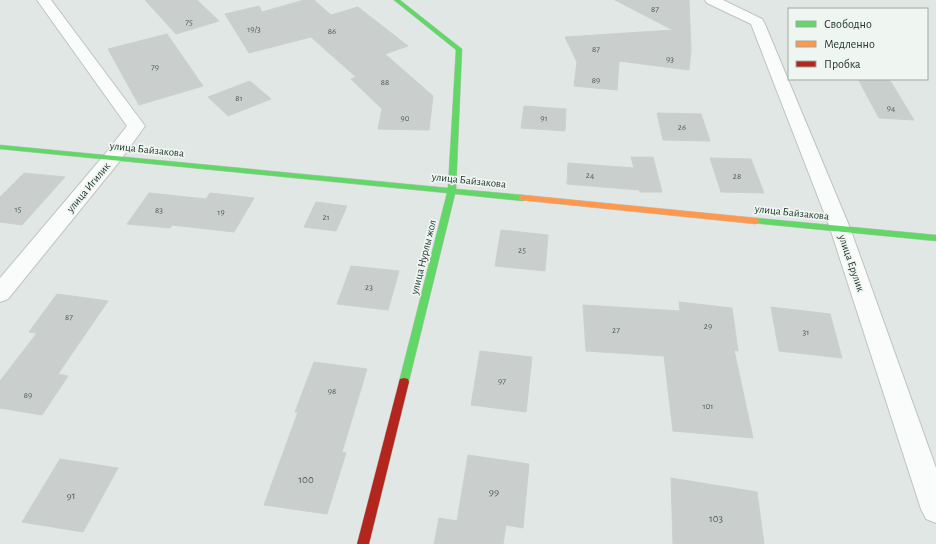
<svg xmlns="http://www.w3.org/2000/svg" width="936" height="544" font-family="'Alegreya Sans',sans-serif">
  <rect width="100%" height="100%" fill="#e1e7e4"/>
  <g fill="#cacfcd" stroke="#cad0cd">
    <path d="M145,0H197L219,21L176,34Z"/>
    <path d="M304,0H314L331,15L358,7L408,46L385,54L433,96L429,130L378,129L382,109L351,79L356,77L311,37L249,53L225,14L259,6L262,12Z"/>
    <path d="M615,0H689L691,50L689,70L619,61L617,90L574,86L577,62L565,37L673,30Z"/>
    <path d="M167,34L203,86L139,105L108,49Z"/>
    <path d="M858,79H889L914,120L879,118Z"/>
    <path d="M250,81L271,99L228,116L208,97Z"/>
    <path d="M524,106L566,109L565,131L521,128Z"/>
    <path d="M657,113L701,114L710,141L663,140Z"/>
    <path d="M631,157H653L662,192H640L639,190L567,184L568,163L634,168Z"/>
    <path d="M710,158L751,159L764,193L721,192Z"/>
    <path d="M24,173L65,177L22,225L0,222V197Z"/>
    <path d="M149,193L206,199L210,193L254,198L234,232L172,225L170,228L127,224Z"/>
    <path d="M316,202L347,206L336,231L304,227Z"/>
    <path d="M501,230L548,235L545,271L495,266Z"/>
    <path d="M351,266L399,271L388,310L337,304Z"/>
    <path d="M57,294L108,301L58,374L68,376L42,415L0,408V381L37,333L29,332Z"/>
    <path d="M679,302L732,308L738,351L734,350L753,438L673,431L664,356L586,351L583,305L680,311Z"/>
    <path d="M771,307L830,314L842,358L779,351Z"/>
    <path d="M480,351L532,357L526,412L471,405Z"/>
    <path d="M314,362L367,369L342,452L346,453L327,514L264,505L298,412H295Z"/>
    <path d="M468,455L529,464L523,528L506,525L503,544H434L439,518L457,521Z"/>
    <path d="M60,459L118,468L83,532L22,522Z"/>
    <path d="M671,478L757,492L764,544H673Z"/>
  </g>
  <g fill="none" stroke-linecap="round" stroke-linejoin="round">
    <g stroke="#bec4c1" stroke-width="2">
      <g id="street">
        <path d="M37,0H51L145,126L119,162L8,299L0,302V278L105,154L127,126Z"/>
        <path d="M705,0H723L762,19L764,22L850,228L936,468V523L926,519L921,509L830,228L751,24L707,3Z"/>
      </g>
    </g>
    <g stroke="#bec4c1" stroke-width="1">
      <g id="fast">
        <path d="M394,0H400L462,49L456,189L523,195L527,198L523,201L455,194L408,385L404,386L400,385L399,382L447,193L0,149V145L448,188L456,50Z"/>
        <path d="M756,218L936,235V241L753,223L752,221L753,219Z"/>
      </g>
    </g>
    <g stroke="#bec4c1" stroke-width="1">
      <path id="slow" d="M523,195L756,218L760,221L756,224L520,200L519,198L520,196Z"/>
    </g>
    <g stroke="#bec4c1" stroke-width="1">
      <path id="jam" d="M404,378L408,379L409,382L369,544H357L399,382L400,379Z"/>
    </g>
    <use href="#street" fill="#fafbfb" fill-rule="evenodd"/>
    <use href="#fast" fill="#63d668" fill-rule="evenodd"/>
    <use href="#slow" fill="#ff974d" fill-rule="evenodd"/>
    <use href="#jam" fill="#b3261e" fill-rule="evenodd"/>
  </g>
  <g text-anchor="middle" stroke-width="3.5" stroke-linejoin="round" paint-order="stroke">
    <g font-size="9" fill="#4d5e56">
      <text x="655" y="12">87</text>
      <text x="189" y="25">75</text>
      <text x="254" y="32">19/3</text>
      <text x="332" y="34">86</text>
      <text x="596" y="52">87</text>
      <text x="670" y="62">93</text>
      <text x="155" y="70">79</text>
      <text x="596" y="83">89</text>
      <text x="385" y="85">88</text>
      <text x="239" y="101">81</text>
      <text x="891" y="111">94</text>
      <text x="405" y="121">90</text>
      <text x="544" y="121">91</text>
      <text x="682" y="130">26</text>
      <text x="590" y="178">24</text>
      <text x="737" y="179">28</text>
      <text x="18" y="212">15</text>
      <text x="159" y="213">83</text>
      <text x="221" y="215">19</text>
      <text x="326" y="220">21</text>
      <text x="522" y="253">25</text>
      <text x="369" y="290">23</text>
      <text x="69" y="320">87</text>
      <text x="708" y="329">29</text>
      <text x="616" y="333">27</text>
      <text x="806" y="335">31</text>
      <text x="502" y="384">97</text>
      <text x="332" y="394">98</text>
      <text x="28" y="398">89</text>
      <text x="708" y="409">101</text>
    </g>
    <g font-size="11" fill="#22372e" stroke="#eff6f1">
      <text transform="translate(147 149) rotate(6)" y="4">улица Байзакова</text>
      <text transform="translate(469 180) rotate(6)" y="4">улица Байзакова</text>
      <text transform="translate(88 187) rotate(-50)" y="4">улица Игилик</text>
      <text transform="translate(792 212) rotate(6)" y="4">улица Байзакова</text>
      <text transform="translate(423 257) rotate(-76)" y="4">улица Нурлы жол</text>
      <text transform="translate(852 263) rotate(71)" y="4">улица Ерулик</text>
    </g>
    <g font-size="11" fill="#4d5e56">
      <text x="306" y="483">100</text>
      <text x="494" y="495">99</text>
      <text x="71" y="499">91</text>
      <text x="716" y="522">103</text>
    </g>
  </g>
  <rect x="788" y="8" width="140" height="72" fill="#eff6f1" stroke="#9daaa3"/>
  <rect x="796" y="21" width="20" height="6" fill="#63d668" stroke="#9daaa3"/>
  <text x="824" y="28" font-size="12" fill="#22372e">Свободно</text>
  <rect x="796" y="41" width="20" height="6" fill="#ff974d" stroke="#9daaa3"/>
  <text x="824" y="48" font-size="12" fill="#22372e">Медленно</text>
  <rect x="796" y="61" width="20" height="6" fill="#b3261e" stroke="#9daaa3"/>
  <text x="824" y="68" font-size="12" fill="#22372e">Пробка</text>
</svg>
